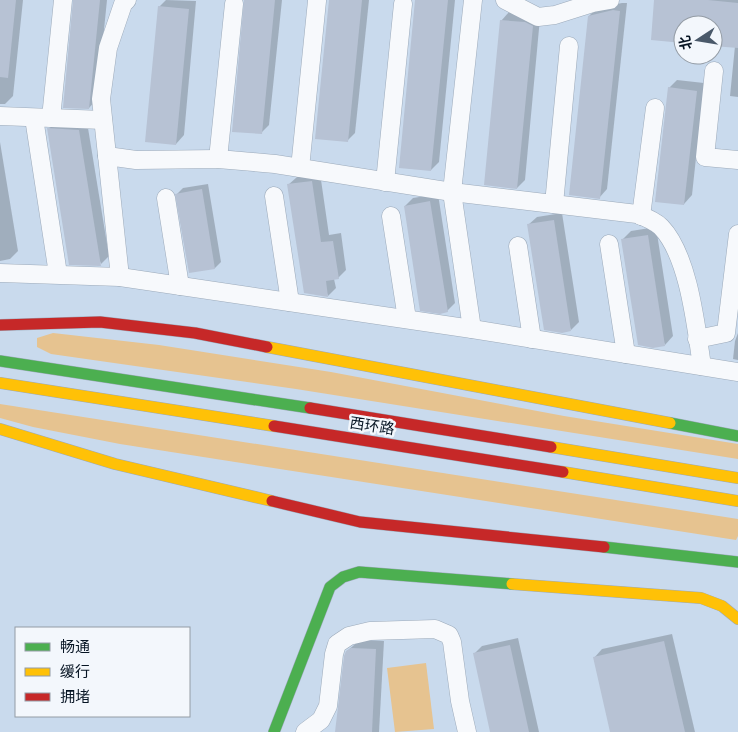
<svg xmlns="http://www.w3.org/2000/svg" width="738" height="732" font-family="'Nunito Sans','Noto Sans SC',sans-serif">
  <rect width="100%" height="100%" fill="#c9daed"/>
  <g fill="#e6c390">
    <path d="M53,333L159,345L331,372L564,416L738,444V459L296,389L51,354L37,347V338Z"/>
    <path d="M0,404L738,519V536L736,540L120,444L33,427L0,418Z"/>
    <path d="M426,663L434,729L395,732L387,668Z"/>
  </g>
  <g fill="#0003">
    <path d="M0,0H23L13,96L5,104H0Z"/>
    <path d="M75,0H107L97,99L89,108Z"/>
    <path d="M166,0L196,1L184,135L176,144L159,7Z"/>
    <path d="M244,0H282L269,125L261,133Z"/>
    <path d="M330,0H369L355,133L347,141Z"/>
    <path d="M417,0H455L439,162L431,170Z"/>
    <path d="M656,0H738V97L730,96L735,46L713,44V25H683V42Z"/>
    <path d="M622,3H627L607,189L599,198L589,16L597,8Z"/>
    <path d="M509,12L534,15L540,18L525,180L517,188L501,21Z"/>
    <path d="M677,80L704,83L692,195L684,204L669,88Z"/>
    <path d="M57,121L87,122L109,256L101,264L49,129Z"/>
    <path d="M0,142L18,251L10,259L0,261Z"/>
    <path d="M320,173L329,235L341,233L346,270L338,278L334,279L336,288L328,296L288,185L297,177Z"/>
    <path d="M208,184L221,262L215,268L190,272L177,194L183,188Z"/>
    <path d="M438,194L455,303L447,311L405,206L413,198Z"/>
    <path d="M562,213L579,322L571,330L528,225L537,217Z"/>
    <path d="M656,227L673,336L665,345L623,239L631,231Z"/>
    <path d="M738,333V360L733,359L735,341Z"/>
    <path d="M672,634L695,732H611L594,658L602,649Z"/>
    <path d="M518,638L539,732H492L474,654L482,646Z"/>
    <path d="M360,640L384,641L379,732H337L347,651Z"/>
  </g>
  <g fill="#b7c2d4">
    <path d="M0,0H16L8,78L0,77Z"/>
    <path d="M73,0H100L89,109L63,108Z"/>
    <path d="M244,0H275L262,134L232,132Z"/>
    <path d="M329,0H362L348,142L315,139Z"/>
    <path d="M415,0H448L431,171L399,168Z"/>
    <path d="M654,0H708L738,3V48L713,46V25H683V43L651,40Z"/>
    <path d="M158,6L189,9L176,145L145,142Z"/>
    <path d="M613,10L620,11L600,199L569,195L588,16Z"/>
    <path d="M500,20L525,22L533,26L517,189L484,185Z"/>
    <path d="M668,87L697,91L684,205L655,202Z"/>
    <path d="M47,128L79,130L101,266L69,265Z"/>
    <path d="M312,181L321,242L333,241L339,279L326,281L328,297L304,293L287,184Z"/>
    <path d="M202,189L215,269L189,273L175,194Z"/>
    <path d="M430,201L448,312L440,314L420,311L404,206Z"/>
    <path d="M554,220L571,331L562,333L544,330L527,224Z"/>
    <path d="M648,235L665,346L653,348L638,345L621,239Z"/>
    <path d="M664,641L685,732H610L593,657Z"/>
    <path d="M510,645L529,732H490L473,653Z"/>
    <path d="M351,648L376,649L372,732H335L344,656L346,651Z"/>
  </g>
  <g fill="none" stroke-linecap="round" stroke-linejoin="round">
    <g stroke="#9caaba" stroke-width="19">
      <g id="street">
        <path d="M505,0L538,17L555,15L593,3L610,0"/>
        <path d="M714,71L705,157L738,160"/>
        <path d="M0,116L103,120"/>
        <path d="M34,118L58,274"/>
        <path d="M51,118L63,0"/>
        <path d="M107,156L136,160L218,159L275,164L452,192L637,214C645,217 655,221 661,227C689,256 696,327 702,366"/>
        <path d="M218,159L234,4"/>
        <path d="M300,168L317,1"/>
        <path d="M385,182L403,4"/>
        <path d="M274,196L290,302"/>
        <path d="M166,198L180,286"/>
        <path d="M554,204L569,46"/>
        <path d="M391,216L407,319"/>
        <path d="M641,216L655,108"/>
        <path d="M609,244L626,354"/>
        <path d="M518,246L532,339"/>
        <path d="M0,273L120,277L472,329L738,372"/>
        <path d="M120,277L101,99L108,48L123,4L127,0"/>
        <path d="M472,329L452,192L473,0"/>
        <path d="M697,339L726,333L738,234"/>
        <path d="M305,732L321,720L328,706L334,654L337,644L349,636L370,631L435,629L449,635L452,642L460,701L467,732"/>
      </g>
    </g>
    <g stroke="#9caaba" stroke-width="12">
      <g id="fast">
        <path d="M0,361L310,408"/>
        <path d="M670,423L738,436"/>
        <path d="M604,547L738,562"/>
        <path d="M274,732L330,587L343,577L359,572L512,584"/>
      </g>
    </g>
    <g stroke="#9caaba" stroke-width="12">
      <g id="slow">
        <path d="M267,347L670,423"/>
        <path d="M0,383L274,426"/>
        <path d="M0,429L115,464L272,501"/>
        <path d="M551,447L738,478"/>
        <path d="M563,472L738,501"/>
        <path d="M512,584L701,598L722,606L738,619"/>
      </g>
    </g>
    <g stroke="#9caaba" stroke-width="12">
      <g id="jam">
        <path d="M0,325L100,322L195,333L267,347"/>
        <path d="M310,408L551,447"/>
        <path d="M274,426L563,472"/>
        <path d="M272,501L360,522L604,547"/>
      </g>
    </g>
    <use href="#street" stroke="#f7f9fc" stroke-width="18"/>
    <use href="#fast" stroke="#4caf50" stroke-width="11"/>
    <use href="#slow" stroke="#ffc107" stroke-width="11"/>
    <use href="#jam" stroke="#c62828" stroke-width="11"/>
  </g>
  <g text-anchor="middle" stroke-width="5" stroke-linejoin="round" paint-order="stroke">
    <g font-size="15" fill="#061423" stroke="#f3f7fc">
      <text transform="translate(372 426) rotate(9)" y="5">西环路</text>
    </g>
  </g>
  <rect x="15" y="627" width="175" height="90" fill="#f3f7fc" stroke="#949ca5"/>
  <rect x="25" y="643" width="25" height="8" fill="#4caf50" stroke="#949ca5"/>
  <text x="60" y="652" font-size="15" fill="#061423">畅通</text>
  <rect x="25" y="668" width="25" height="8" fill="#ffc107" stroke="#949ca5"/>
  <text x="60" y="677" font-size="15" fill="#061423">缓行</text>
  <rect x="25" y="693" width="25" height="8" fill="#c62828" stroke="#949ca5"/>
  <text x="60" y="702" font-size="15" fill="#061423">拥堵</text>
  <g transform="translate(698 40) rotate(258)"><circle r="24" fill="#f3f7fc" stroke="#949ca5"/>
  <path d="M0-4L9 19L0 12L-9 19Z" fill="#4a596a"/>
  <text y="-8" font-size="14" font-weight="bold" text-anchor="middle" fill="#061423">北</text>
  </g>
</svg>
